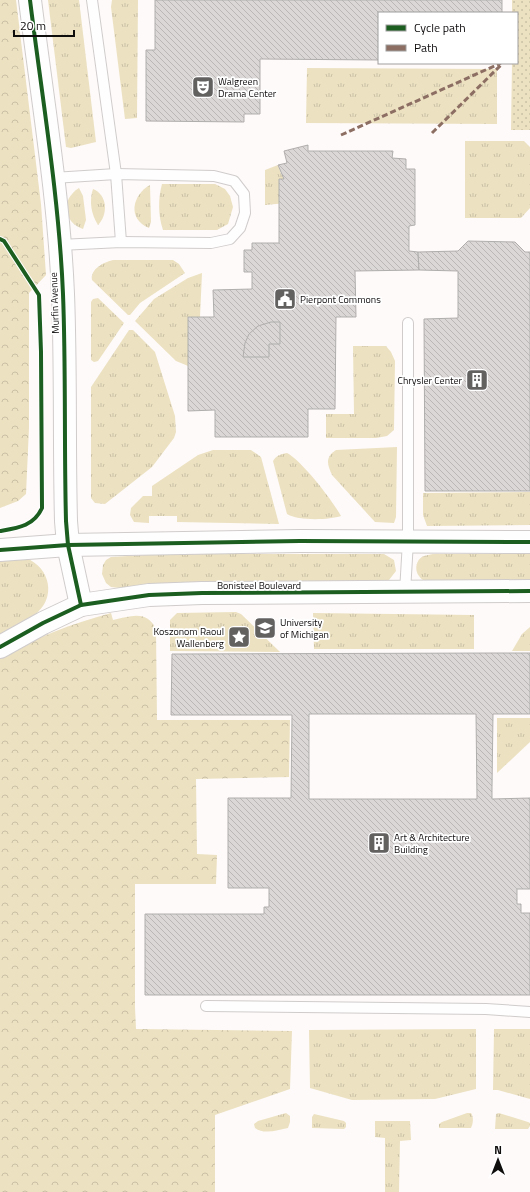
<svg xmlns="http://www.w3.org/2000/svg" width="530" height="1192" font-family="'Titillium Web',sans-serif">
  <defs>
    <pattern id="grass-tufts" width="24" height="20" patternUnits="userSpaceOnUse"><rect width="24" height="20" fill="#ece1c1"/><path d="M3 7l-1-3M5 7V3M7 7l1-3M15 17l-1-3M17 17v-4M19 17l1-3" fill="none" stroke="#c9c0a5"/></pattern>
    <pattern id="forest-crowns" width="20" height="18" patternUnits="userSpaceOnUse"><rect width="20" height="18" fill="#ece1c1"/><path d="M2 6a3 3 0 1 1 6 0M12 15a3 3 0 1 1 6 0" fill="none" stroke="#c9c0a5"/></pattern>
    <pattern id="park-dots" width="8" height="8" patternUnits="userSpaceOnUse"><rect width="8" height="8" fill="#ece1c1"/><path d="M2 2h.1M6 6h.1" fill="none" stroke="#c9c0a5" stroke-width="1.8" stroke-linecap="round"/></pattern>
    <pattern id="building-back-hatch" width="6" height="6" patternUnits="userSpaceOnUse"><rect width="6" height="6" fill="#dad7d6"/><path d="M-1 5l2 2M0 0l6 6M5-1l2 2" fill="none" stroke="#bab7b6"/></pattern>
  </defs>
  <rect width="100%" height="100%" fill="#fefaf9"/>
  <g fill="url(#grass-tufts)">
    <path d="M48,0H79L96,142L71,148L66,147Z"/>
    <path d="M112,0H138L137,118L125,119L111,7Z"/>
    <path d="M307,68L497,69V124L306,123Z"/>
    <path d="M465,141H524L530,147V208L521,218H465Z"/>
    <path d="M278,165L281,174L290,184L287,203L265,205V170Z"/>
    <path d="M162,184H215L225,189L230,196L233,207L228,224L217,230H163C158,216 158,198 162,184Z"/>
    <path d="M150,185L151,222L149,228C127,219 132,195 150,185Z"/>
    <path d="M79,188L83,196L86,220L83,229C63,222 60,200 79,188Z"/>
    <path d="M93,189C108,195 108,215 98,225C91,214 89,201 93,189Z"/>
    <path d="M113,260H173L179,264L185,273L140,303L130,315H128L92,280C90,269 104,262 113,260Z"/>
    <path d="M202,273L200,317L194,354L193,368L176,361L135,321L154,299L188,278Z"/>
    <path d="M98,298L124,323L98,361L94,362L91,360V302L93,299Z"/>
    <path d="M129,330H133L155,352L175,416L176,432L174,438L152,467L105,504L95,503L91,498V387Z"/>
    <path d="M353,346H386L391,352L395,361L394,430L387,436L376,438H326V414H354Z"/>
    <path d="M397,447L396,517L394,523L375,522L332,475C327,464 325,457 336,450Z"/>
    <path d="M213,450H251L261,457L279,524L177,522V516H149V523L134,522L130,515L131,508L143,496H152V486L198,455Z"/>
    <path d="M287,453C302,461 332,500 341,516C329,520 298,521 287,514L273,461C276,456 280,454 287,453Z"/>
    <path d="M530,492V525L427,526L423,515V493Z"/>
    <path d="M199,554H384L394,560L396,571L389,580L383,582H210L151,584L119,588L111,587L106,583L102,574L103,565L106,560L111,557L145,555Z"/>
    <path d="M433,554H530V582H430C426,581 421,580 419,576C414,570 416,559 424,556C426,555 430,555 433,554Z"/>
    <path d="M22,557C47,563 58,593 38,612C28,621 12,627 0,634V559Z"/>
    <path d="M236,612L241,614L280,652L170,651V620L177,613Z"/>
    <path d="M313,613L474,615V649H314Z"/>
    <path d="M530,627V651H512L522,634Z"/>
    <path d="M497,718H530V742L497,773Z"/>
    <path d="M476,1029V1089L435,1099L352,1100L310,1088L309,1030Z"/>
    <path d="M494,1029H530V1099L498,1090H493Z"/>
    <path d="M286,1113L290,1116V1122L288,1128C278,1130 264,1135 255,1128L254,1124L258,1121Z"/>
    <path d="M467,1113H471C474,1117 473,1124 471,1128H439V1124L442,1122Z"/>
    <path d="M499,1113L528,1122L530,1123V1126L528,1129H495L496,1114Z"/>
    <path d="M314,1114L344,1121L346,1123V1127L344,1129L312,1128V1117Z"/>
    <path d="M375,1121H410L411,1140L400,1141L399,1192H385V1138L375,1137Z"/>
  </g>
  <g fill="url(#forest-crowns)">
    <path d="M0,0H16L41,204L46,275L29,293V428L26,494L18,501L0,508Z"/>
    <path d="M111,613L113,620C130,617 146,609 156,629L157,720H290L289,777L196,779L197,854L217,855L216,884H135V1007L136,1029L292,1031L290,1089L215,1115V1192H0V659C34,637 72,624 111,613Z"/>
  </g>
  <path fill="url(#park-dots)" d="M512,0H530V130H511L512,63H517V13H512Z"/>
  <g fill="url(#building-back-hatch)" stroke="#b0aead" fill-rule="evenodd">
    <path d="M155,0H502V13H379V60L260,59V114H244V122L146,121V50H155Z"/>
    <path d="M308,145V151H393L392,158L406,159V169H415V225L409,226V251L418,252L419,270L355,271L356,317H336L335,409H308V437H215V410L188,411V317H214L213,290L252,289V272H244V250H252V243H279V179H284L278,165L287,163L284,151Z"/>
    <path d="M468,241L515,242L525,252H530V491H425L424,319L458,318V271L419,270L418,252L458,251Z"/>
    <path d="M271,322H280V344H269V357H243L245,343L249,334L258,326Z"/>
    <path d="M493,653H530V714H493L492,788V799L530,798V889H517V904H521V913H530V995H145V914H264V907H269V888H228V798H291L292,715H171L172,654ZM309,714H476L477,799H309Z"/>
  </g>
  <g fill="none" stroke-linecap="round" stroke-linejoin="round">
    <g stroke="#d0cccc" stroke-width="12">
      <g id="service">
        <path d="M92,0L116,174L121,242"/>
        <path d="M53,178L116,174L214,176L234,181L244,194L245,213L240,228L230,239L211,243L121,242L60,245"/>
        <path d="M405,592L408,541V323"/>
        <path d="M206,1006L486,1009L530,1012"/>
      </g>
    </g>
    <g stroke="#d0cccc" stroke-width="24">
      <g id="tertiary">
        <path d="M30,0C42,97 59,197 63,294C66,370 64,446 66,521L68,545L81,605"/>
        <path d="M0,550L68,545L300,541L530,542"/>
        <path d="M0,647L43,623L81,605L149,595L202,593L530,591"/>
      </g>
    </g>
    <use href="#service" stroke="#fffefe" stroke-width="10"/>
    <use href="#tertiary" stroke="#fffefe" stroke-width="22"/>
    <g stroke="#8d6e63" stroke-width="3" stroke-dasharray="6 3" stroke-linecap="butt">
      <path d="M432,133L502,64"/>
      <path d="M341,135L501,63"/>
    </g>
    <g stroke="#fff" stroke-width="6">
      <g id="cycleway">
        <path d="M30,0C42,97 59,197 63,294C66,370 64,446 66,521L68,545L81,605"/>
        <path d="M0,239L4,241L39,295L41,352L42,508C34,526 18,528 0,531"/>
        <path d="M0,550L68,545L300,541L530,542"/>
        <path d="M0,647L43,623L81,605L149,595L202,593L530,591"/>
      </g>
    </g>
    <use href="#cycleway" stroke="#1b5e20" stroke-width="4"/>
  </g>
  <defs>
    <g id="theatre-square" transform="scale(1.15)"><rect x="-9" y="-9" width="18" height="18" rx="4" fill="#636060" stroke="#fff"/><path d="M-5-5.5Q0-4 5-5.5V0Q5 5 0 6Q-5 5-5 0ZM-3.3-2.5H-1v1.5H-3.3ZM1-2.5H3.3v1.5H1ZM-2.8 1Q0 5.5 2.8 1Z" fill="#fff"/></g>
    <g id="civic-square" transform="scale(1.15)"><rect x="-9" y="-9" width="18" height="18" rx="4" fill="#636060" stroke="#fff"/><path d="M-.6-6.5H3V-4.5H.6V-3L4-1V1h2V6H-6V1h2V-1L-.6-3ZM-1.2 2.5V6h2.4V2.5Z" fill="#fff"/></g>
    <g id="building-square" transform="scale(1.15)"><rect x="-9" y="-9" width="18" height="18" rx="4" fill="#636060" stroke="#fff"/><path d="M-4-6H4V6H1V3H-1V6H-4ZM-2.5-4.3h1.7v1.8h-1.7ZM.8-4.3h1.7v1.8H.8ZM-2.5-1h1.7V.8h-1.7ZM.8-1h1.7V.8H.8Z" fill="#fff"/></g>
    <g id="university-square" transform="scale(1.15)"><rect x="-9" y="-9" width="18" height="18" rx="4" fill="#636060" stroke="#fff"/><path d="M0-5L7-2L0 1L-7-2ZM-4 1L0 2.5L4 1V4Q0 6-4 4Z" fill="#fff"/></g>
    <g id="sight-square" transform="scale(1.15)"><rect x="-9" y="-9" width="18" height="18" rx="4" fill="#636060" stroke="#fff"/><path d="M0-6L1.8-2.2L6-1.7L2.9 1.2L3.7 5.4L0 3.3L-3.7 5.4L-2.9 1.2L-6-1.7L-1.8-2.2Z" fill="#fff"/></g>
  </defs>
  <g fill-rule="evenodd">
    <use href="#theatre-square" x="203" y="87"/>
    <use href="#civic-square" x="285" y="299"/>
    <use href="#building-square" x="477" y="380"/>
    <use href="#university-square" x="265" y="628"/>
    <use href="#sight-square" x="239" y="637"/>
    <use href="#building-square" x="379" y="843"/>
  </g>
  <g text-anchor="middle" stroke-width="3.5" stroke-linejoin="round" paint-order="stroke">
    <g font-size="10" fill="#100d0d" stroke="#fff" text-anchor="start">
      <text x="218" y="85">Walgreen<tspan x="218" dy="12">Drama Center</tspan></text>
      <text x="300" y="303">Pierpont Commons</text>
      <text x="462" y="384" text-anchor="end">Chrysler Center</text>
      <text x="280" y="626">University<tspan x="280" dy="12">of Michigan</tspan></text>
      <text x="224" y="635" text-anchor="end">Koszonom Raoul<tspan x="224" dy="12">Wallenberg</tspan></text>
      <text x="394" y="841">Art &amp; Architecture<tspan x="394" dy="12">Building</tspan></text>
    </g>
    <g font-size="10" fill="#100d0d" stroke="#fff">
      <text transform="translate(54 303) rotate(-92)" y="4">Murfin Avenue</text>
      <text x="259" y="589">Bonisteel Boulevard</text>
    </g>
  </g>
  <rect x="378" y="12" width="140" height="52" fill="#ffffff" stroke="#9f9e9e"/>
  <rect x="386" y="25" width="20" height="6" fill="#1b5e20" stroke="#9f9e9e"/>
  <text x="414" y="32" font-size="12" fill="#100d0d">Cycle path</text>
  <rect x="386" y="45" width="20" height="6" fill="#8d6e63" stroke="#9f9e9e"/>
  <text x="414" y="52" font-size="12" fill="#100d0d">Path</text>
  <g transform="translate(498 1160)" stroke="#ffffff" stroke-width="3" paint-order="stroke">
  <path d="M0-3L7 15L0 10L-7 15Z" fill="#100d0d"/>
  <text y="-6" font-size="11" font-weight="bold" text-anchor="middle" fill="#100d0d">N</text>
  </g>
  <path d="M14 30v6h60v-6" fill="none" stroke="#100d0d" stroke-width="2"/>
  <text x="20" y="30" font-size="12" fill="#100d0d" stroke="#ffffff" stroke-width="3" paint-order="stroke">20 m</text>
</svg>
